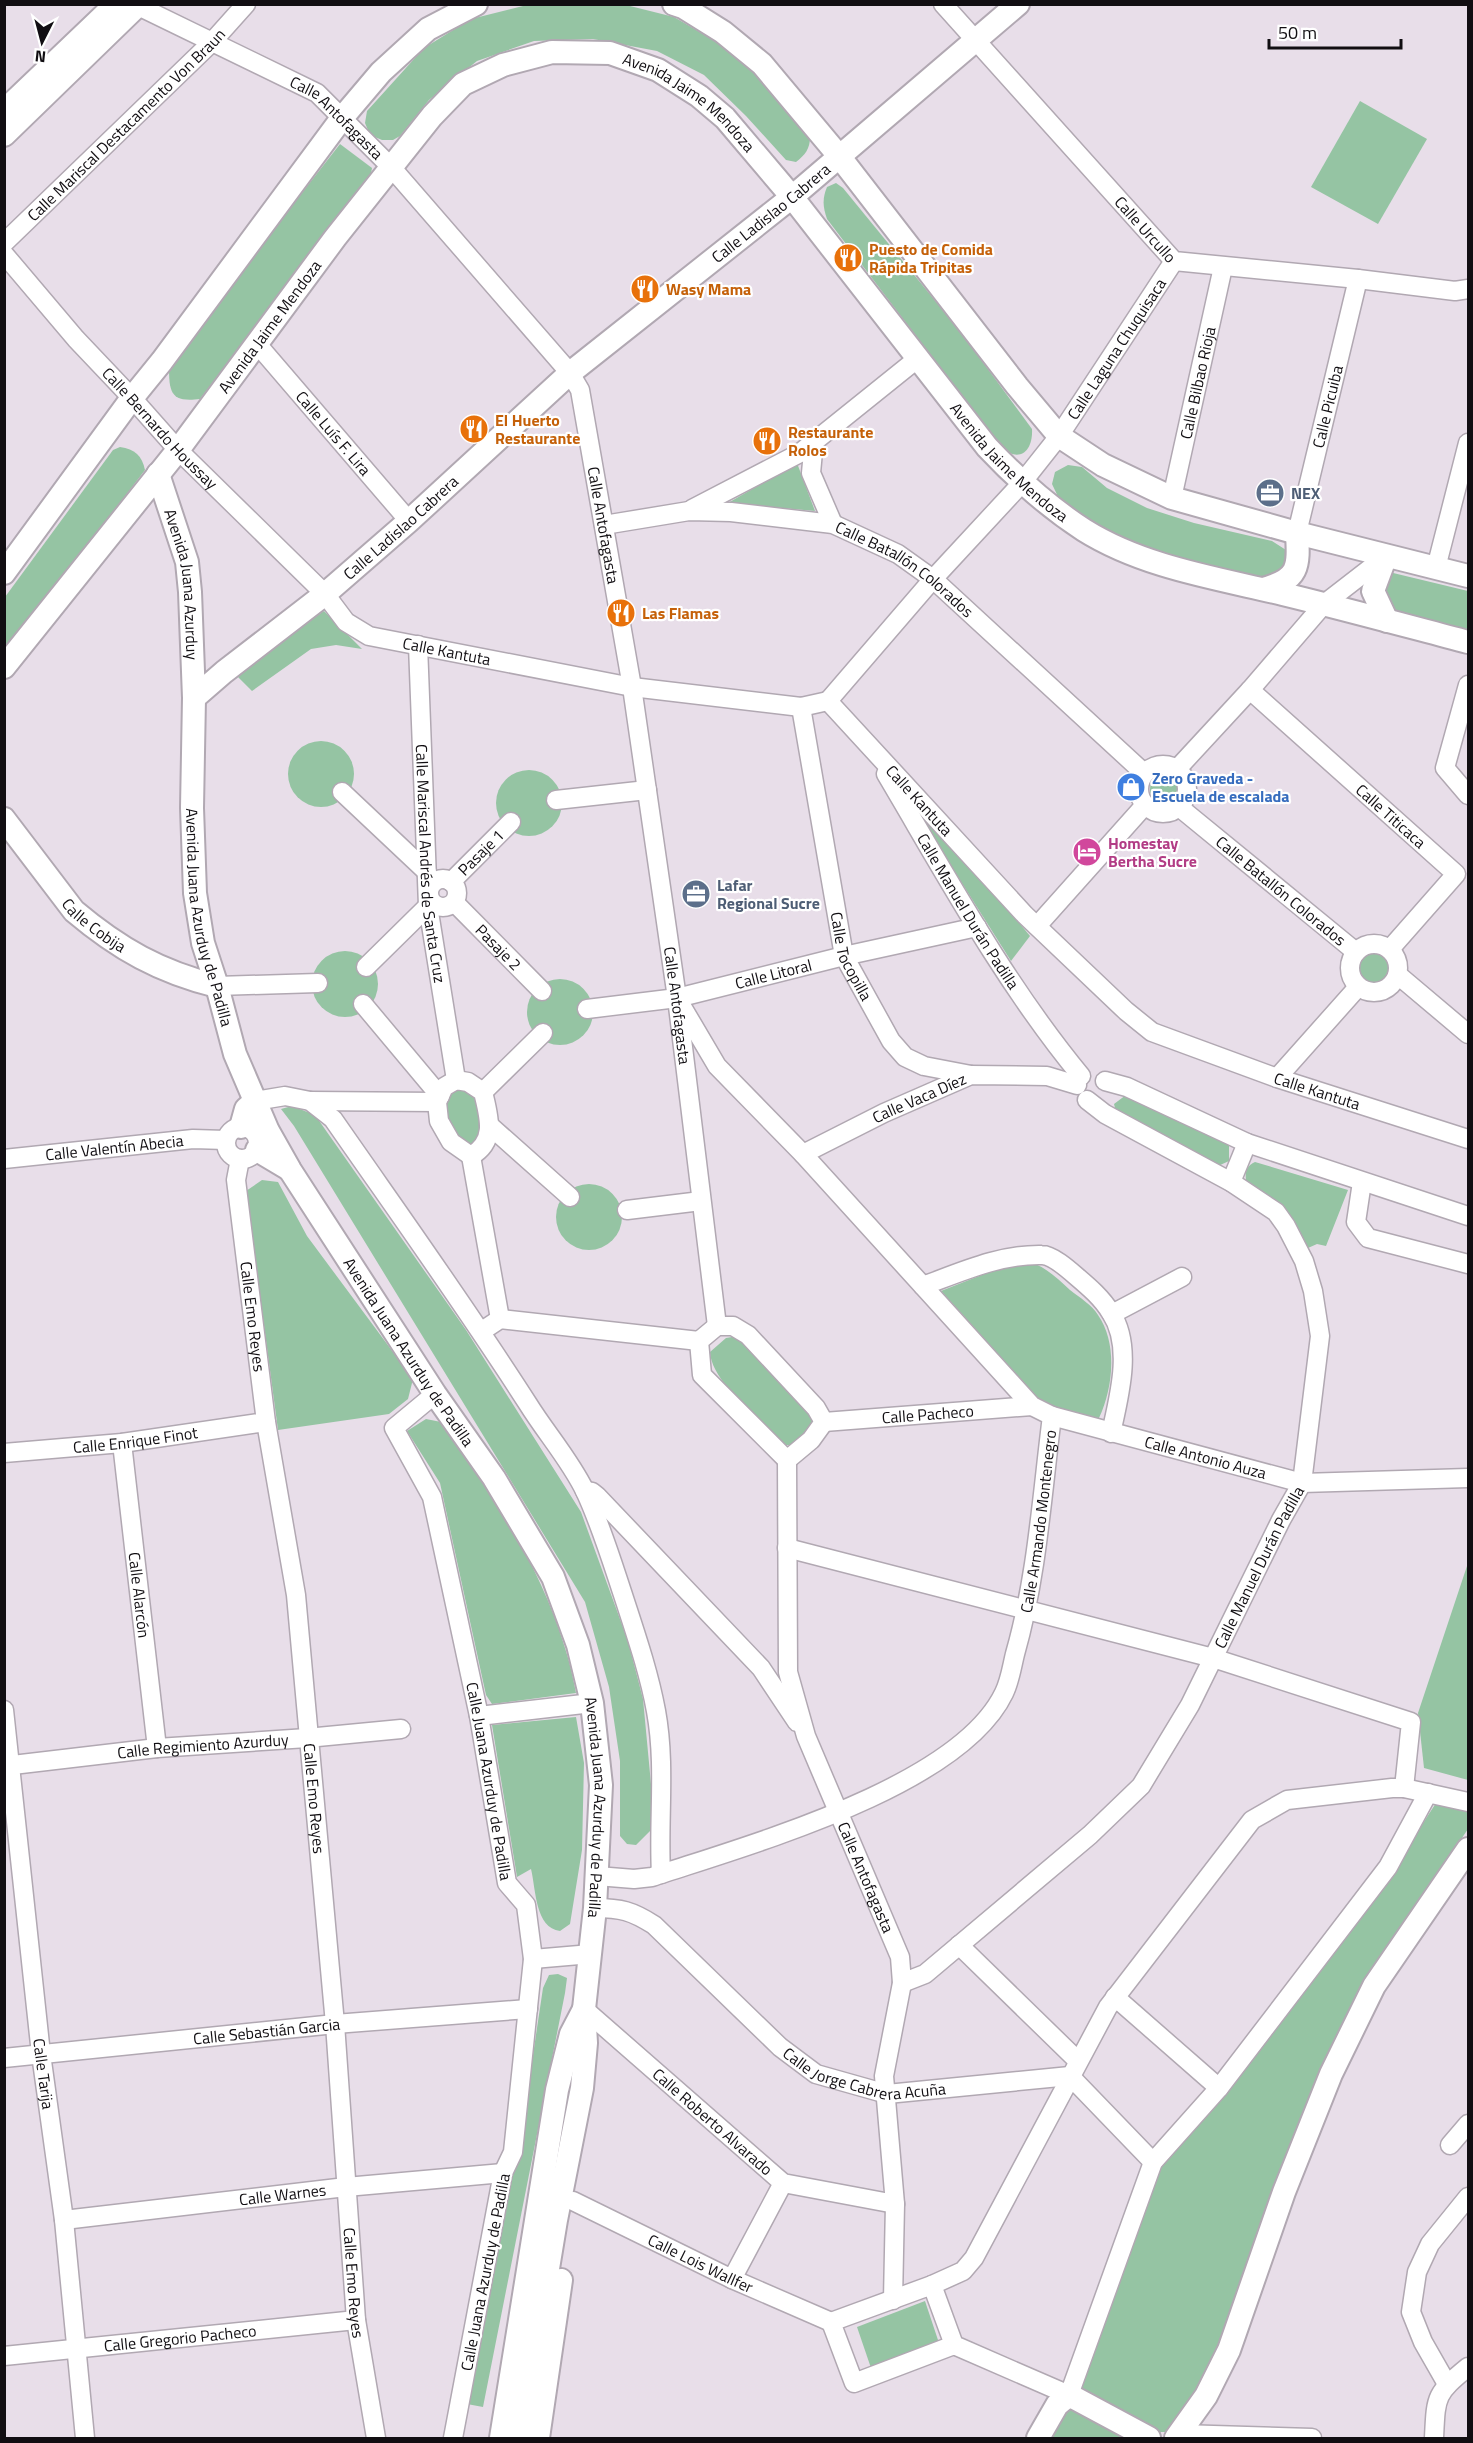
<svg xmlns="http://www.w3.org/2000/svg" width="1473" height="2443" font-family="'Titillium Web',sans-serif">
  <rect width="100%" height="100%" fill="#e8dee9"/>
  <g fill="#95c4a3">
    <path d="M622,4L674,17L739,55L810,137C810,149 805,155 796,162L786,160L746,116L704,75L657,51L593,39L534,41L477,61L429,100L400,136L393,140H382L370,135L365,123L367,111L424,48L471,19L527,5Z"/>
    <path d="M1360,101L1427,139L1378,224L1311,187Z"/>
    <path d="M340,144L372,168L371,174L200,399C169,403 169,391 169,363Z"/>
    <path d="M836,183L843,188L960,331L1032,429C1033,449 1022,463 1002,449L827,219C823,207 822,199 827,187Z"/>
    <path d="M120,447C135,449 142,456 145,470L5,654V597L113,450Z"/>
    <path d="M797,463L815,511L728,503Z"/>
    <path d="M1068,465L1082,467L1107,488L1147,508L1194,523L1272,541L1286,550V564L1270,581L1162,554L1114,535L1061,503L1052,484L1055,472Z"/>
    <path d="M1389,572L1468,591V632L1394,614L1384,604L1381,579Z"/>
    <path d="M324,611L362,649L336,645L311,649L252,691L238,677L239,670Z"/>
    <circle cx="321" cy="774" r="33"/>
    <circle cx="529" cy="803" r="33"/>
    <circle cx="1165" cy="789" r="15"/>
    <path d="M910,801H919L1030,936L1011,961Z"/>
    <circle cx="1374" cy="969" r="19"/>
    <circle cx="345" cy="984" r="33"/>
    <circle cx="560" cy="1012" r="33"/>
    <path d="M464,1087L476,1096L485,1131L474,1144L466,1146C448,1133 440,1110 451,1090Z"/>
    <path d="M1126,1095L1225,1141L1229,1146V1161L1218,1166L1116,1112L1114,1104Z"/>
    <path d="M292,1106L315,1115L466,1330L581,1512L628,1641L643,1699L651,1784V1830L636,1845L627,1844L620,1836V1761L609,1687L585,1602L294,1126L281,1109Z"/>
    <path d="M1255,1162L1348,1190L1326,1246L1317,1244L1308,1248C1293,1219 1274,1198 1246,1181C1245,1172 1246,1166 1255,1162Z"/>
    <path d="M262,1180L278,1182L307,1236L413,1379L408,1399L389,1414L278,1430L246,1191Z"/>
    <circle cx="589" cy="1217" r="33"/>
    <path d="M1033,1263C1048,1269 1058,1279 1070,1290C1079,1297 1092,1305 1098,1315C1118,1344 1113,1388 1099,1418L1080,1417L1040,1401L941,1291L1002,1267Z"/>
    <path d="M738,1336L812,1413V1425L792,1445H783C762,1423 711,1381 710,1352L726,1338Z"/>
    <path d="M426,1419L446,1423C491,1494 541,1566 565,1648C570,1663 573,1678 576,1693L492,1704L486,1695L440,1483L407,1431Z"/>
    <path d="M1468,1563V1780L1424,1768L1418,1713Z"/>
    <path d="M576,1717L584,1763L582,1850L570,1924L560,1931C535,1928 536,1890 531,1869L517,1877L492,1725Z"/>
    <path d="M1436,1803L1468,1811V1829L1413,1910L1217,2354L1182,2414L1165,2432H1146L1078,2390L1152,2183L1164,2163L1346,1938L1385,1882Z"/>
    <path d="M558,1974L567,1978L565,1993L483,2407L467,2404L509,2186L518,2155L543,1988L549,1975Z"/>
    <path d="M925,2301L939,2343L871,2368L857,2327Z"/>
    <path d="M1071,2404L1137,2438H1045Z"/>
  </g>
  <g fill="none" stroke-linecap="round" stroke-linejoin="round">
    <g stroke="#b1a8b2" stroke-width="21">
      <g id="minor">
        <path id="s1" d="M134,4L317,93L391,167L570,373L580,390L632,687L677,998L717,1326"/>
        <path id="s2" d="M943,4L1174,261L1358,279L1455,291L1468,289"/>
        <path id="s3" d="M4,243L212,42L246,4"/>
        <path id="s4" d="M4,254L76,339L132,398L178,450L325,594L346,622L369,636L632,687L801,707L828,701"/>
        <path id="s5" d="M258,345L409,521"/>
        <path d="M814,441L811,473L833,524"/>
        <path id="s6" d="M1172,498L1223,267"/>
        <path d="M692,509L800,453L917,359"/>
        <path id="s7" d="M604,525L689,511L731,512L833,524L898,554L933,579L1144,773"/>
        <path id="s8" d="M1297,533L1358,279"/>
        <path d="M1436,568L1468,443"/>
        <path id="s9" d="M418,645L428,906L456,1080"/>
        <path d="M1468,685L1445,768L1468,795"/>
        <path id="s10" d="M1250,690L1456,874L1390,949"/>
        <path id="s11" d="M828,701L1025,915L1126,1011L1152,1032L1277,1078L1468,1139"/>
        <path id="s12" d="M828,701L933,579L1021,484L1059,436L1174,261"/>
        <path id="s13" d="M801,707L844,956L891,1041L905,1057L924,1066L971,1075"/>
        <circle cx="1163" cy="789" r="24"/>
        <path d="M1177,769L1250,690L1324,604L1386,556"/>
        <path id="s14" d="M886,774C947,877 1005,984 1081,1076"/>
        <path d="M342,792L427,872"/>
        <path d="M556,800L647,790"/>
        <path id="s15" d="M1179,807L1356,952"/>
        <circle cx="443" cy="893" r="14"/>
        <path id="s16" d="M451,882L511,822"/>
        <path id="s17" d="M455,903L542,991"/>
        <path d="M1037,926L1145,805"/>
        <circle cx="1374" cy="968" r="24"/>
        <path d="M366,967L428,906"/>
        <path d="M1398,975L1468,1034"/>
        <path d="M217,986L318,983"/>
        <path d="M363,1004L440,1096"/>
        <path id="s18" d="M587,1009L677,998L844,956L977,927"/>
        <path d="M1277,1078L1358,987"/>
        <path d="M456,1080L468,1082L483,1092C489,1117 497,1141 471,1156L451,1142L439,1121L437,1102L444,1087Z"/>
        <path d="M1105,1081L1127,1087L1247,1143L1468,1216"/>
        <path d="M483,1092L543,1033"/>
        <path d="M255,1101L285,1096L310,1101L333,1119C399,1214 466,1307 528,1404C546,1433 570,1460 585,1491C601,1525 612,1562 624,1598C636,1635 649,1673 656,1711C666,1765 658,1820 661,1874"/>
        <path d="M310,1101L437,1102"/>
        <path d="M489,1125L570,1197"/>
        <circle cx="242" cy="1143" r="16"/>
        <path id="s19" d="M803,1154L884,1113L971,1075L1047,1076L1077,1085"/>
        <path d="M471,1156L500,1319"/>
        <path id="s20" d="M4,1159L193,1139L226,1140"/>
        <path id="s21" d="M240,1159L236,1180L266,1422L296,1595L335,2024L356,2320L376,2438"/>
        <path d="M1231,1182L1247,1143"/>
        <path d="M1362,1182L1356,1222L1368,1238L1468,1264"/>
        <path d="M627,1210L701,1201"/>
        <path d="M923,1286C961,1272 1000,1254 1042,1255C1052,1255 1068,1269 1076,1276C1089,1287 1102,1298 1111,1313C1133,1346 1119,1397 1111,1433"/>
        <path d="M1112,1314L1182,1277"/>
        <path d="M717,1326H733L748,1335L816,1408L824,1422L811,1440L787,1460L702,1375L699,1341Z"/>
        <path d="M482,1331L500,1319L699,1341"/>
        <path id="s22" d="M435,1394L394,1428L432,1497L479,1716L507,1883L526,1905L533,1959L513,2152L503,2173L453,2438"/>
        <path id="s23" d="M1052,1416L1302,1483L1468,1478"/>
        <path id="s24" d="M824,1422L1032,1406"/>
        <path id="s25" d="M122,1443L157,1748"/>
        <path id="s26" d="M4,1453L122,1443L266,1422"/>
        <path id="s27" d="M787,1460L788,1672L806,1736L900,1957L902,1983L884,2076L895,2204L893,2300"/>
        <path d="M585,1491L592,1492L597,1496L761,1668L797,1722"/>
        <path d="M787,1548L1213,1658L1411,1722L1404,1788"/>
        <path id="s28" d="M4,1710L41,2054L64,2220L85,2438"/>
        <path d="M479,1716L592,1703"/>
        <path id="s29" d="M4,1766L157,1748L307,1738L401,1729"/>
        <path id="s30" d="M597,1876L634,1879L652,1877C748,1845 959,1787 1004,1693C1010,1681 1012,1666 1015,1654C1037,1577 1042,1495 1052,1416L1032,1406L803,1154L717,1066L681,1005"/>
        <path id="s31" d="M595,1908C621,1908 632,1911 654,1925L780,2047L816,2074L887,2094L1070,2076L1153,2162"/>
        <path d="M959,1945L1078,2061"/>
        <path d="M533,1959L591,1954"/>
        <path id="s32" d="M902,1983L925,1974L1090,1835L1141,1786L1190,1705L1281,1520L1302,1483L1320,1336L1313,1291L1304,1261L1286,1226L1276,1212L1231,1182L1105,1114L1087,1100"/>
        <path d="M1115,1997L1219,2088"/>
        <path id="s33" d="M584,2009L783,2183L895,2204"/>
        <path id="s34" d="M4,2058L335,2024L528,2009"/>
        <path d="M1450,2145L1468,2124"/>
        <path id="s35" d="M573,2201L732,2279L831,2322"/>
        <path id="s36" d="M64,2220L346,2187L503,2173"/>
        <path d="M732,2279L783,2183"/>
        <path d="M932,2285L963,2271L974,2258L1108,2007L1252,1820L1287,1800L1392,1788H1404L1468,1802"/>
        <path d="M954,2345L932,2285L831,2322L854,2383L954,2345L1069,2395L1153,2162L1219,2088L1388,1867L1428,1793"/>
        <path id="s37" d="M4,2356L356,2320"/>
        <path d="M1447,2384L1423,2342L1411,2312L1417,2272L1430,2244L1468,2197"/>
        <path d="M1180,2434L1312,2438"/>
        <path d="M1434,2438C1436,2396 1435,2394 1468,2367"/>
      </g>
    </g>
    <g stroke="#b1a8b2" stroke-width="26">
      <g id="major">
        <path d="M674,4L683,7L723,32L762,64L839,156L1017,386L1059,436L1103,465L1172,498L1297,533L1468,576"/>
        <path d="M4,111L116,4"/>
        <path d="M4,135L139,4"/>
        <path id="s38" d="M158,474L187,562L190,592L194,698L192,808L195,893L203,943L217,986L235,1054L268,1131L290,1170L435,1394L494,1478L553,1577L578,1645L592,1703L601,1785L595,1908L584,2009L586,2043L582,2088L556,2220L520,2438"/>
        <path d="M1386,556L1373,591L1387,621"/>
        <path d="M4,573L132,398L162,361L342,118L381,72L428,29L476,4"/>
        <path d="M1263,589C1299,579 1299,568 1297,533"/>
        <path id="s39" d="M4,667L178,450L335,238L432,116L463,84L503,65L552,52L610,53L658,70L699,96L725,118L792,197L987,447C1017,479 1047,506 1084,530C1143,567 1216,578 1283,594C1345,609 1407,626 1468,642"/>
        <path id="s40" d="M194,698L224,672L325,594L409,521L570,373L792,197L1018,4"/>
        <path id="s41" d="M4,819L74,911C119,949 160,972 217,986"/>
        <path d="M241,1127L246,1109L255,1101"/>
        <path d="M257,1150L289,1169"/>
        <path d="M501,2438L557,2090L571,2034L583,2011"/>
        <path d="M538,2438L561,2280"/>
        <path d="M1038,2438L1057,2405L1069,2395L1149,2438"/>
        <path d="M1176,2438L1206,2396L1229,2350L1284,2192L1331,2074L1374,1986L1468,1849"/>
      </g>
    </g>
    <use href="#minor" stroke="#fff" stroke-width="18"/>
    <use href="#major" stroke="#fff" stroke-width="22"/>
  </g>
  <defs>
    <g id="restaurant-disc" transform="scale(1.5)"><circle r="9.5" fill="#e8710a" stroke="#fff"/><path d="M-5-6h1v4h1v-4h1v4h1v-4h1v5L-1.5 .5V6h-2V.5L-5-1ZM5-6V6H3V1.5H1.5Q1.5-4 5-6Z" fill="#fff"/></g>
    <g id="office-disc" transform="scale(1.5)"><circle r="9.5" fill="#5c6f8a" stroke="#fff"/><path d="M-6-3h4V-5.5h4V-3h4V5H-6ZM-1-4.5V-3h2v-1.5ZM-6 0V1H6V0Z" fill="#fff"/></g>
    <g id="shop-disc" transform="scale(1.5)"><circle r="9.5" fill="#3f7fe0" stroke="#fff"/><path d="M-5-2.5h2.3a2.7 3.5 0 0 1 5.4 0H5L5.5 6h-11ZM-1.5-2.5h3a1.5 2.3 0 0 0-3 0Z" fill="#fff"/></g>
    <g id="hotel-disc" transform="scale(1.5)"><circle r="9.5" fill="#d1479c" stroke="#fff"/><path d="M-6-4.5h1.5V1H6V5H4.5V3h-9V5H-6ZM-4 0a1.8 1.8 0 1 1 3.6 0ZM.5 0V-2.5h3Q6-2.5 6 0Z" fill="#fff"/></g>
  </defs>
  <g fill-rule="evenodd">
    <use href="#restaurant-disc" x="848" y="258"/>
    <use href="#restaurant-disc" x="645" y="289"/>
    <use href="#restaurant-disc" x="474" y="429"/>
    <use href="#restaurant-disc" x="767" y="441"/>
    <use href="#office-disc" x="1270" y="493"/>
    <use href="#restaurant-disc" x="621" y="613"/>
    <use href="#shop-disc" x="1131" y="787"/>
    <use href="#hotel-disc" x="1087" y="852"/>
    <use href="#office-disc" x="696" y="894"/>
  </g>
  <g text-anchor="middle" stroke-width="4.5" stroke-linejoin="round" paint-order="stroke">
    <g font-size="16" fill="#110e12" stroke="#fff">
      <text dy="6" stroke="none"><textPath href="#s39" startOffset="990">Avenida Jaime Mendoza</textPath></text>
      <text dy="6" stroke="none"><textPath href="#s1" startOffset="234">Calle Antofagasta</textPath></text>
      <text dy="6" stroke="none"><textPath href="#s3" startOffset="170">Calle Mariscal Destacamento Von Braun</textPath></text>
      <text dy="6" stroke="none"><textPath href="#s40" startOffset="754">Calle Ladislao Cabrera</textPath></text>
      <text dy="6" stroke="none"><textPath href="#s2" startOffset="303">Calle Urcullo</textPath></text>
      <text dy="6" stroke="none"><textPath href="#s39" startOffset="432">Avenida Jaime Mendoza</textPath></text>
      <text dy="6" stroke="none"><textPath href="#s12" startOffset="456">Calle Laguna Chuquisaca</textPath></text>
      <text dy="6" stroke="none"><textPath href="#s6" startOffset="118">Calle Bilbao Rioja</textPath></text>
      <text dy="6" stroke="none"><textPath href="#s8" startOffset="130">Calle Picuiba</textPath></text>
      <text dy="6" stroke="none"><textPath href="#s4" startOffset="234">Calle Bernardo Houssay</textPath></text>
      <text dy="6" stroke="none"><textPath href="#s5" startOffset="116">Calle Luís F. Lira</textPath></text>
      <text dy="6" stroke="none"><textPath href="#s39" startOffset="1476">Avenida Jaime Mendoza</textPath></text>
      <text dy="6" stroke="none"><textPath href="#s1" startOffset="738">Calle Antofagasta</textPath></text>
      <text dy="6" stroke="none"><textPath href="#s40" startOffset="268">Calle Ladislao Cabrera</textPath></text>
      <text dy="6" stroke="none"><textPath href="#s7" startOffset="316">Calle Batallón Colorados</textPath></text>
      <text dy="6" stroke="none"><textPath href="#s38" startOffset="114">Avenida Juana Azurduy</textPath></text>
      <text dy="6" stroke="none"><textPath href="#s4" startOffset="609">Calle Kantuta</textPath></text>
      <text dy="6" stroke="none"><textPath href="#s11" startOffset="135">Calle Kantuta</textPath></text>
      <text dy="6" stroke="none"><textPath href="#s10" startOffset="189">Calle Titicaca</textPath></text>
      <text dy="6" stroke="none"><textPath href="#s16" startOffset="42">Pasaje 1</textPath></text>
      <text dy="6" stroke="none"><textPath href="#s9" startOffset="219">Calle Mariscal Andrés de Santa Cruz</textPath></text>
      <text dy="6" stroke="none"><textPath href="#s15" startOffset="132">Calle Batallón Colorados</textPath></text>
      <text dy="6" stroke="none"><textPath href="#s14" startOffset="160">Calle Manuel Durán Padilla</textPath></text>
      <text dy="6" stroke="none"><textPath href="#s38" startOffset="450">Avenida Juana Azurduy de Padilla</textPath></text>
      <text dy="6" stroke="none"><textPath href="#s41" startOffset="140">Calle Cobija</textPath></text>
      <text dy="6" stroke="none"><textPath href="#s17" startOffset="62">Pasaje 2</textPath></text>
      <text dy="6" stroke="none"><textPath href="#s13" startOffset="255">Calle Tocopilla</textPath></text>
      <text dy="6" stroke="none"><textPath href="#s18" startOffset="190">Calle Litoral</textPath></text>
      <text dy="6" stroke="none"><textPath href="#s1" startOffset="1224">Calle Antofagasta</textPath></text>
      <text dy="6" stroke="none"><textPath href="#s11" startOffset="639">Calle Kantuta</textPath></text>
      <text dy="6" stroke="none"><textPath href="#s19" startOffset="129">Calle Vaca Díez</textPath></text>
      <text dy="6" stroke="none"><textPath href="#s20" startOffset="111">Calle Valentín Abecia</textPath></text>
      <text dy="6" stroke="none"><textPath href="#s21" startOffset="159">Calle Emo Reyes</textPath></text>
      <text dy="6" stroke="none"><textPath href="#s38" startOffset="936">Avenida Juana Azurduy de Padilla</textPath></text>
      <text dy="6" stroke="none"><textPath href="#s24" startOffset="104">Calle Pacheco</textPath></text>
      <text dy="6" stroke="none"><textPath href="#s26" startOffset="132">Calle Enrique Finot</textPath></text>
      <text dy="6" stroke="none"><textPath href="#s23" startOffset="159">Calle Antonio Auza</textPath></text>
      <text dy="6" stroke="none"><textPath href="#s30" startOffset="636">Calle Armando Montenegro</textPath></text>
      <text dy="6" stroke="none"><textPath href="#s32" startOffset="560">Calle Manuel Durán Padilla</textPath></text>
      <text dy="6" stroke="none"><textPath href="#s25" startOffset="153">Calle Alarcón</textPath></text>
      <text dy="6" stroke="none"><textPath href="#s29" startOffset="200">Calle Regimiento Azurduy</textPath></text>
      <text dy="6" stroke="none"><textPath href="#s22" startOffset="422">Calle Juana Azurduy de Padilla</textPath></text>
      <text dy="6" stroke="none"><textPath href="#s21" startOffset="645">Calle Emo Reyes</textPath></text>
      <text dy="6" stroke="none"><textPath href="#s38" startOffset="1440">Avenida Juana Azurduy de Padilla</textPath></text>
      <text dy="6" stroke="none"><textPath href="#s27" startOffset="432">Calle Antofagasta</textPath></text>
      <text dy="6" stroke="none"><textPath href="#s34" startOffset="264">Calle Sebastián Garcia</textPath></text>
      <text dy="6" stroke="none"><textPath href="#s31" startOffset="330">Calle Jorge Cabrera Acuña</textPath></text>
      <text dy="6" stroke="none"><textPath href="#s28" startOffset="366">Calle Tarija</textPath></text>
      <text dy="6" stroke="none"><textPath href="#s33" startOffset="171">Calle Roberto Alvarado</textPath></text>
      <text dy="6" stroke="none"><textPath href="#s36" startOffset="220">Calle Warnes</textPath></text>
      <text dy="6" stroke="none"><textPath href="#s35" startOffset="142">Calle Lois Wallfer</textPath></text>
      <text transform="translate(485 2272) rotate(-79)" y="6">Calle Juana Azurduy de Padilla</text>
      <text dy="6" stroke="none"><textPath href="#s21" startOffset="1131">Calle Emo Reyes</textPath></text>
      <text dy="6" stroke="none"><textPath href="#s37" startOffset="177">Calle Gregorio Pacheco</textPath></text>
    </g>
    <g font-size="16" font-weight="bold" fill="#c56008" stroke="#fff" text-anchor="start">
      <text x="869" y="255">Puesto de Comida<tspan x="869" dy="18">Rápida Tripitas</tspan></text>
      <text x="666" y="295">Wasy Mama</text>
      <text x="495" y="426">El Huerto<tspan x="495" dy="18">Restaurante</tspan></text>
      <text x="788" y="438">Restaurante<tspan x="788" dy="18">Rolos</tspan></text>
      <text x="642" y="619">Las Flamas</text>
    </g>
    <g font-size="16" font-weight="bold" fill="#4e5e75" stroke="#fff" text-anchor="start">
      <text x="1291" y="499">NEX</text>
      <text x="717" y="891">Lafar<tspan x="717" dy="18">Regional Sucre</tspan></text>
    </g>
    <g font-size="16" font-weight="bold" fill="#366cbe" stroke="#fff" text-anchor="start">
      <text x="1152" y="784">Zero Graveda -<tspan x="1152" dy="18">Escuela de escalada</tspan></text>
    </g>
    <g font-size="16" font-weight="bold" fill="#b23c85" stroke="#fff" text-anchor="start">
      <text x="1108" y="849">Homestay<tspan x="1108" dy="18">Bertha Sucre</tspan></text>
    </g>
  </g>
  <rect width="1473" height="2443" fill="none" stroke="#110e12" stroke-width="12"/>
  <g transform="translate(42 42) rotate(186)" stroke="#ffffff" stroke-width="4.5" paint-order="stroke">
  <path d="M0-4.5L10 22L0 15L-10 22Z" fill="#110e12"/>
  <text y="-9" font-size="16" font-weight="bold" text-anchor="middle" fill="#110e12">N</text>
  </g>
  <path d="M1269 39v9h132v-9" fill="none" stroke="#110e12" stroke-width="3"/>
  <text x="1278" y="39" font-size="18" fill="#110e12" stroke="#ffffff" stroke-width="4.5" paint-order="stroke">50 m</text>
</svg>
